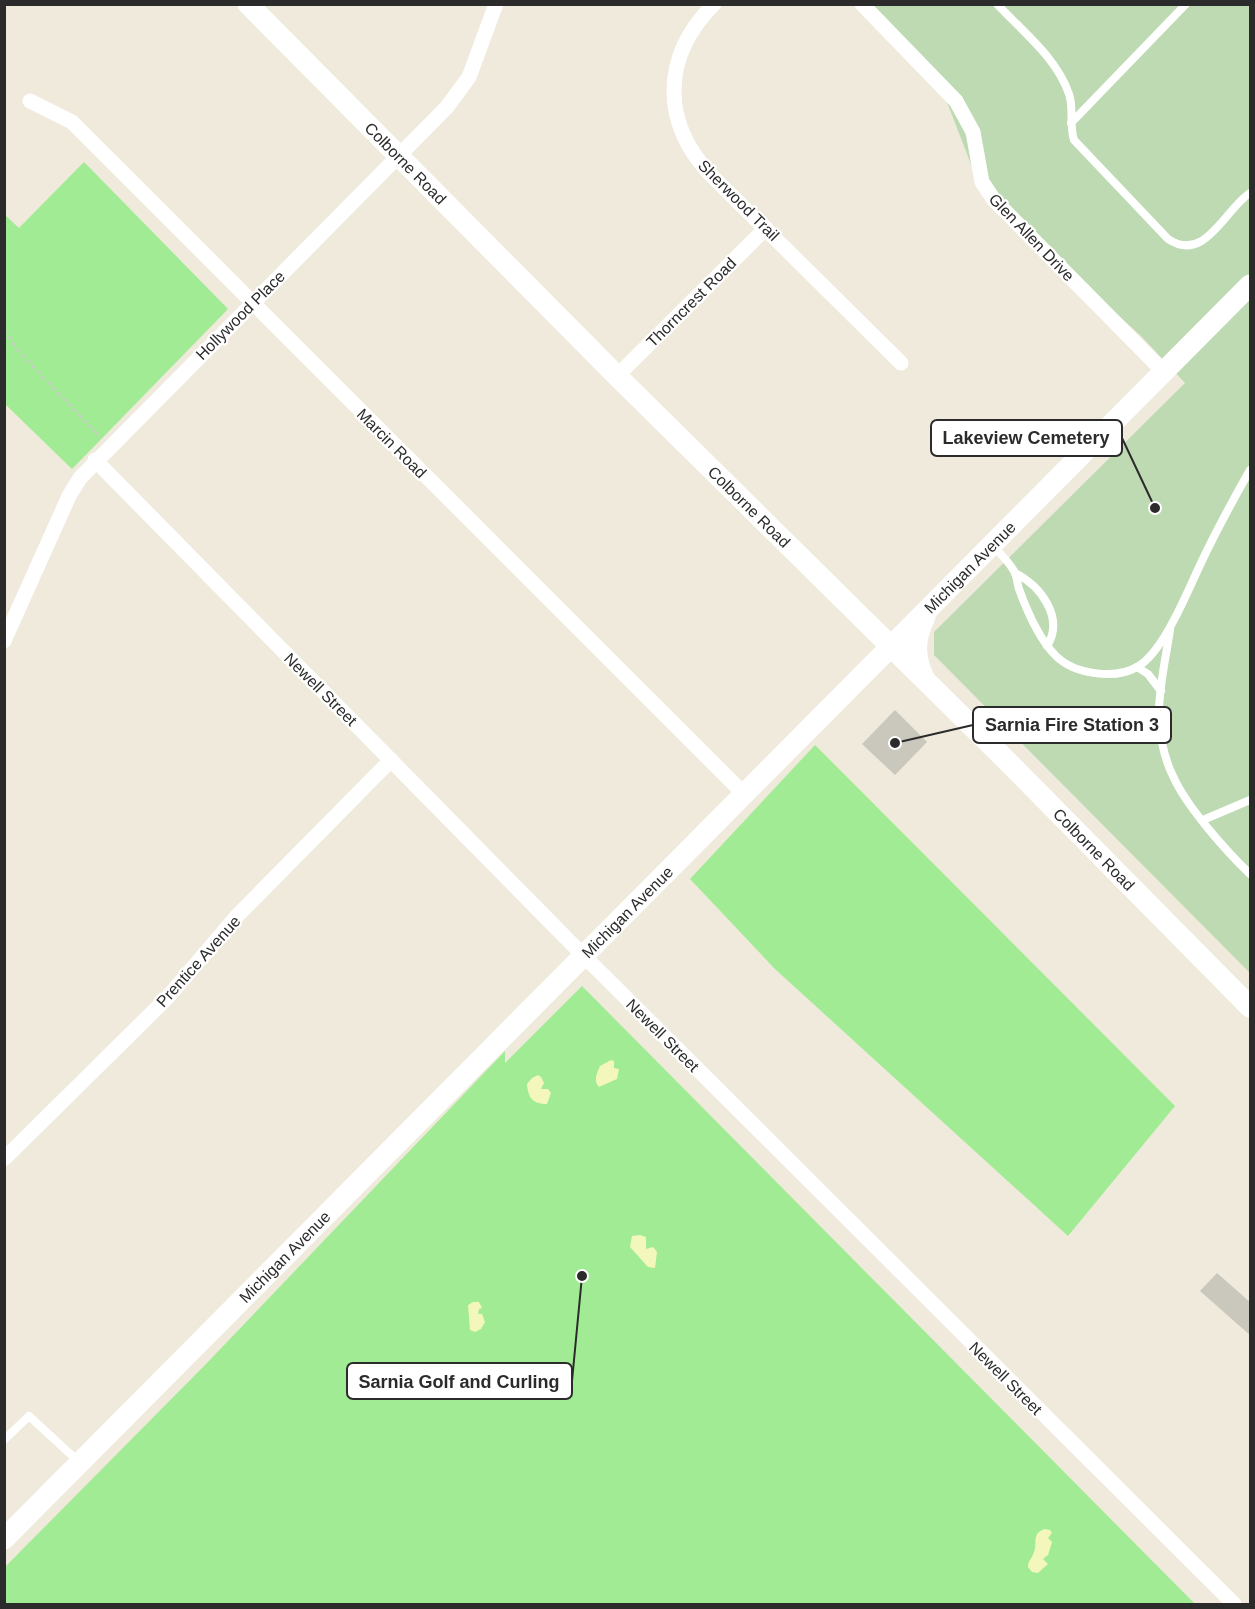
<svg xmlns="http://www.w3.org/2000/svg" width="1255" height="1609" font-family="Helvetica,sans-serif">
  <rect width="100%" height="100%" fill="#efeadc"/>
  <g fill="#a0eb93">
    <path d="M84,162L228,309L72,469L5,404L4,214L19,228Z"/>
    <path d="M815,745L1175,1106L1068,1236L775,969L690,879Z"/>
    <path d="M582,986L1195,1604H5V1567L206,1364L505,1051V1063Z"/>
  </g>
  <g fill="#f4f7bc">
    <path d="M611,1060L614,1061V1068L619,1069L617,1079L599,1087C593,1080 597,1073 600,1066Z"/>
    <path d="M538,1075L541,1077L544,1083L541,1089H548L551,1093L547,1104C533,1104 528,1098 527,1084L532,1078Z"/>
    <path d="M640,1235L646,1237V1249L653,1247L657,1252L655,1268L648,1267L630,1247L632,1236Z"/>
    <path d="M473,1302H479L482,1308L479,1309L478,1314H482L485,1322L481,1329L475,1332L470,1330L468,1305Z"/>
    <path d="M1044,1529L1050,1530L1052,1533L1048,1538L1052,1542L1048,1555L1043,1559L1048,1564L1038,1573L1032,1572L1028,1567C1028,1560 1032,1559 1034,1552C1038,1542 1031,1535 1044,1529Z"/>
  </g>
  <path fill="#bddab2" d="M863,4L1250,5V973L934,655V632L1185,383L1141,336L1011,218L974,172L945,97Z"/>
  <g fill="#cac7bc">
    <path d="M895,710L927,742L895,775L862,744Z"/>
    <path d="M1217,1273L1251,1303V1336L1200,1291Z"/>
  </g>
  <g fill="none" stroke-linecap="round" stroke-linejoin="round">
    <path stroke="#ccc" stroke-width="2" stroke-dasharray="4.5 3" stroke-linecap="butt" d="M4,330L20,353L100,437"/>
    <g stroke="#fff" stroke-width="8">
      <path d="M997,4C1023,32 1056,57 1069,94C1074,108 1069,125 1074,140L1168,239C1205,264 1225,209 1250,193"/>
      <path d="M1071,123L1186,4"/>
      <path d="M994,547C1001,554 1009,562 1014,571C1017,576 1017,583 1019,589C1027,611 1039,639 1056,656C1074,674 1115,680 1137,667C1164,652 1188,590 1201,563C1216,531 1233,500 1250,470"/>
      <path d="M1015,573C1040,585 1065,618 1047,646"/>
      <path d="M1170,630C1166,657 1158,691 1159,717C1160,737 1164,758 1173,776C1186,806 1226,851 1250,874"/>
      <path d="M1137,667L1148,674L1161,691"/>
      <path d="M1203,820L1250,800"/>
      <path d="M4,1440L29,1416L79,1462"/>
    </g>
    <g stroke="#fff" stroke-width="15">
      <path d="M714,4C661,57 661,123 712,176L901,363"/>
      <path d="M862,4L956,101L973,132L982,182L994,200L1164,372"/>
      <path d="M30,101L72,122L745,795"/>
      <path d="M617,376L766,228"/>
      <path d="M95,460L572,944L1234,1604"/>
      <path d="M4,641L69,496L80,478L447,107L469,77L496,4"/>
      <path d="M4,1159L167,998L236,917L391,760"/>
    </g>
    <g stroke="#fff" stroke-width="21">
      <path id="s1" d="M248,4L617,376L1009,763L1250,1007"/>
      <path d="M924,678C914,656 914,639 925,617"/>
      <path id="s2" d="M4,1539L1250,285"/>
    </g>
  </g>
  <g text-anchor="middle" stroke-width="4.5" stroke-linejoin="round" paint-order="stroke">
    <g font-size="16" fill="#2b2b2b" stroke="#fff">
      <text dy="6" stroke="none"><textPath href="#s1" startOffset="224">Colborne Road</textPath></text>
      <text transform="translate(739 200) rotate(45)" y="6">Sherwood Trail</text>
      <text transform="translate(1032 237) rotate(46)" y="6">Glen Allen Drive</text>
      <text transform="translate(691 302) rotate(-45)" y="6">Thorncrest Road</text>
      <text transform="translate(240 315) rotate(-45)" y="6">Hollywood Place</text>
      <text transform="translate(392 443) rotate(45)" y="6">Marcin Road</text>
      <text dy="6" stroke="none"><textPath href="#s1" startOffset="710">Colborne Road</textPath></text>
      <text dy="6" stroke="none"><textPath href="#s2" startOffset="1370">Michigan Avenue</textPath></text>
      <text transform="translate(321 689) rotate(45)" y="6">Newell Street</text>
      <text dy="6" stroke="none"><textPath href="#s1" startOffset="1196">Colborne Road</textPath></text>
      <text dy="6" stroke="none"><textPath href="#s2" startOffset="884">Michigan Avenue</textPath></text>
      <text transform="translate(198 961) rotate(-48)" y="6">Prentice Avenue</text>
      <text transform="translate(663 1035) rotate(45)" y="6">Newell Street</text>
      <text dy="6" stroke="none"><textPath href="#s2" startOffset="398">Michigan Avenue</textPath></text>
      <text transform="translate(1006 1378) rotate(45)" y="6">Newell Street</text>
    </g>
  </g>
  <path fill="none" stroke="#2b2b2b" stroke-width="2" d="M1155 508L1122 438M895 743L973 725M582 1276L572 1381"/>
  <g fill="#2b2b2b" stroke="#fff" stroke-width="2">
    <circle cx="1155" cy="508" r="6"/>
    <circle cx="895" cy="743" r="6"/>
    <circle cx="582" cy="1276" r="6"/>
  </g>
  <g fill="#fff" stroke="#2b2b2b" stroke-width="2">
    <rect x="931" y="420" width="191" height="36" rx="6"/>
    <rect x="973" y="707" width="198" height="36" rx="6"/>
    <rect x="347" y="1363" width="225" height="36" rx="6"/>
  </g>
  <g font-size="18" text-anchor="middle" font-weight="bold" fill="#2b2b2b">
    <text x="1026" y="444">Lakeview Cemetery</text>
    <text x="1072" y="731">Sarnia Fire Station 3</text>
    <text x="459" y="1388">Sarnia Golf and Curling</text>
  </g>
  <rect width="1255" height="1609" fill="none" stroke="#2b2b2b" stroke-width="12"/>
</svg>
